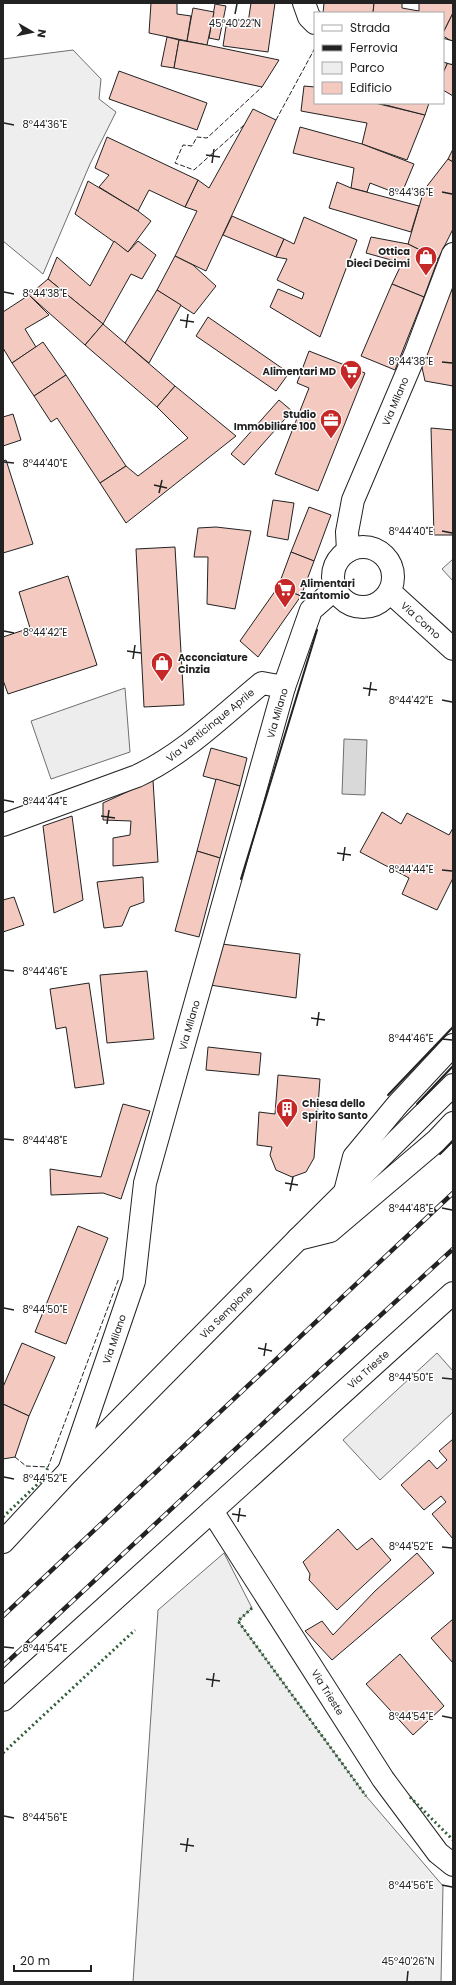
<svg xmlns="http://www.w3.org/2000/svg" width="456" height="1985" font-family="Poppins,sans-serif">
  <rect width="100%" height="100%" fill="#fff"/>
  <g fill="#eee" stroke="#6f6f6f">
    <path d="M73,50L101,79L99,99L116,112L90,164L43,274L3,241V59Z"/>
    <path d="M224,1553L252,1608L238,1621L366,1796L443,1886L441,1982H133L158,1610Z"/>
  </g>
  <g fill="#ededed" stroke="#6f6f6f">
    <path d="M453,559V581L442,569Z"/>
    <path d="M125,688L130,752L51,779L31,721Z"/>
    <path d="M437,1353L453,1371V1412L380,1480L343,1440Z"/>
  </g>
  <path fill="#d9d9d9" stroke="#6f6f6f" d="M344,739L367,740L365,795L342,794Z"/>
  <g fill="#f3c9c0" stroke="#222">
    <path d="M151,3H177V14L191,16L187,41L149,33Z"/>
    <path d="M251,3H275L268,52L223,46L227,20L248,23Z"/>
    <path d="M324,3H374L373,13H323Z"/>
    <path d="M374,3H402V8L419,11V3H453V13L443,33V13H373Z"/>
    <path d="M215,4L226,6L219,40L209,38Z"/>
    <path d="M193,8L214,12L207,45L187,41Z"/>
    <path d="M453,13V42L443,36V33Z"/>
    <path d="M167,37L179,40L174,68L161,66Z"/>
    <path d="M179,40L207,45L279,60L262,87L174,68Z"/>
    <path d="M443,58L449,60L443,73Z"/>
    <path d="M449,60L453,62V96L443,90V73Z"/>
    <path d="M119,71L207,103L197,130L109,99Z"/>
    <path d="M304,86L315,87V103H375L425,115L407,160L362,144L367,123L301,111Z"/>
    <path d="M378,103H429L425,115Z"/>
    <path d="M253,109L276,120L206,271L175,256L197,211L185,207L198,180L209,188Z"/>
    <path d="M300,127L362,144L414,164L401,195L370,183L367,192L351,188L354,168L293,153Z"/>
    <path d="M107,137L198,180L185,207L149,190L138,211L99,187L109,175L95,168Z"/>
    <path d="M453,149V162L448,159Z"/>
    <path d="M448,159L453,162V229L438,259L408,244L424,190Z"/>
    <path d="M88,181L138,211L151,221L128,252L75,214Z"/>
    <path d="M337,182L351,188L419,206L411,232L329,208Z"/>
    <path d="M232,216L284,239L276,257L223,235Z"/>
    <path d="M304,217L357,240L320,337L270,307L278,289L302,299L304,293L277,280L287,259L276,257L284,239L294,244Z"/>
    <path d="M371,237L408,244L438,259L424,297L392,284L402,263L366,253Z"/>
    <path d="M114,241L128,252L138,241L156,255L142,279L131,274L103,324L48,279L57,257L90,286Z"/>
    <path d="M175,256L193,265L216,286L194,314L157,290Z"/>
    <path d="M48,279L103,324L85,345L29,295Z"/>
    <path d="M392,284L424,297L395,370L361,356Z"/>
    <path d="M453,286V386L425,381L421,363Z"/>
    <path d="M157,290L181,305L149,363L125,343Z"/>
    <path d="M29,295L49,315L25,329L36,347L12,363L3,348V312Z"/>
    <path d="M208,317L289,373L276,391L196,336Z"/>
    <path d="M103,324L175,386L157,407L85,345Z"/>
    <path d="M43,342L66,375L34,396L12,363Z"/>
    <path d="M309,351L365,373L318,491L275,474L309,388L297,383Z"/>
    <path d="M66,375L126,466L100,483L57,418L51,422L34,396Z"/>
    <path d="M175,386L236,436L126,523L100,483L126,466L138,476L188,438L157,407Z"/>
    <path d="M279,400L292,411L244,465L231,454Z"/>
    <path d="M13,414L21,440L3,446V417Z"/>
    <path d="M431,428L453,430V535H434Z"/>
    <path d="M6,460L33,544L3,553V461Z"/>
    <path d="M273,500L294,503L288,540L267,536Z"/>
    <path d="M309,507L331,515L314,561L291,552Z"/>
    <path d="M216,527L251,531L235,609L207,604L208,557H194L198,528Z"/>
    <path d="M175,547L184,705L144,707L136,549Z"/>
    <path d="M291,552L314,561L301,596L278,587Z"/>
    <path d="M68,576L97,665L8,694L3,680V637L30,628L19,592Z"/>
    <path d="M278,587L301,596L258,657L240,641Z"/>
    <path d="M211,748L247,758L240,786L203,776Z"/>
    <path d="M216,779L240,786L220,858L197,851Z"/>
    <path d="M153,780L158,862L113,866V838L130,835L131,821L103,820V803Z"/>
    <path d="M382,812L401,824L407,813L449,835L453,828V878L437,910L402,894L409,878L360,852Z"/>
    <path d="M72,816L83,900L54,913L43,826Z"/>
    <path d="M197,851L220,858L199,937L175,931Z"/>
    <path d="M143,877L144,902L130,907L122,926L104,928L97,882Z"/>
    <path d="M14,897L24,925L3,932V900Z"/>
    <path d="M222,944L300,954L296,998L210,985Z"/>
    <path d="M147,971L154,1039L107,1043L100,975Z"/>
    <path d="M89,983L104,1084L75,1088L66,1027L56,1029L50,989Z"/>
    <path d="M208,1047L261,1053L259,1075L206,1070Z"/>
    <path d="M278,1075L320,1079L314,1158L306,1172L292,1177L276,1170L270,1155L272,1147L257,1145L259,1112L275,1114Z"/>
    <path d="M123,1104L150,1111L121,1199L103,1193L51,1195L50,1169L101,1177Z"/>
    <path d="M78,1226L108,1238L66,1344L35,1332Z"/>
    <path d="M22,1343L55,1357L29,1416L3,1404V1387Z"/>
    <path d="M3,1404L29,1416L15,1457L3,1459Z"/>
    <path d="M453,1439V1539L432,1514L446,1502L441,1496L424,1510L401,1485L429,1460L437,1469L447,1460L439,1451Z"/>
    <path d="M338,1529L357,1550L372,1538L391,1560L337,1610L309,1580L310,1574L303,1562Z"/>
    <path d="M417,1553L434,1573L332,1660L305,1631L322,1621L333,1635L375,1591Z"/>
    <path d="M453,1619V1663L431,1638Z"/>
    <path d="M400,1654L444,1706L413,1735L366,1684Z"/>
  </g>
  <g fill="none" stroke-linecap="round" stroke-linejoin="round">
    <g stroke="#222" stroke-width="24">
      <g id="minor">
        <path d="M304,3L309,17L315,23"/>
        <path d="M443,50L453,53"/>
        <path d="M348,551L347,532L353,500L416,352L453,254"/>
        <path d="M69,1471L134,1281L145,1183L284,687"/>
        <path d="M212,1511L383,1779L438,1853L453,1865"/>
      </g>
    </g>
    <g stroke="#222" stroke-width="24">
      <g id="tertiary">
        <circle cx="363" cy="577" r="30"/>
        <path d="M390,592L453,649"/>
        <path d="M3,825L137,776C184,754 222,716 262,683L284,687L311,610L335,589"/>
        <path d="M3,1700L453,1293"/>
      </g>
    </g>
    <g stroke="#222" stroke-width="24">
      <g id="primary">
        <path d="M345,1192L354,1157L398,1104L453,1045"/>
        <path d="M298,1239L330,1231L436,1141L453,1123"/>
        <path d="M3,1542L69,1471L298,1239L453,1085"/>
      </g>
    </g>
    <use href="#minor" stroke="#fff" stroke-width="22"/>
    <use href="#tertiary" stroke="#fff" stroke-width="22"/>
    <use href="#primary" stroke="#fff" stroke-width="22"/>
    <g stroke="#222" stroke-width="4.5">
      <g id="rail">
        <path d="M3,1616L453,1193"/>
        <path d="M3,1666L288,1400L453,1249"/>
      </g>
    </g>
    <use href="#rail" stroke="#fff" stroke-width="3" stroke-dasharray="9" stroke-linecap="butt"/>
    <g stroke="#2f5e38" stroke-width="3" stroke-dasharray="2 3" stroke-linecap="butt">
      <path d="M3,1517L44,1478L48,1467"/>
      <path d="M252,1608L238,1621L366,1796"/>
      <path d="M3,1753L135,1630"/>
      <path d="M410,1797L453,1840"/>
    </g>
    <g stroke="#222" stroke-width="1" stroke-dasharray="5 2" stroke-linecap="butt">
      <path d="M276,120L315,48"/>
      <path d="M244,125L194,170L175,163L183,145L192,146L197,137L207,138L262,87"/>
      <path d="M15,1457L26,1466L48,1467L119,1278"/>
    </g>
    <g stroke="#222" stroke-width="2">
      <path d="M241,879L317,630"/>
      <path d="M388,1095L453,1027"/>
      <path d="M417,1104L453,1066"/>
      <path d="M440,1154L453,1141"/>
    </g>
  </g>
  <path fill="none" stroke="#222" stroke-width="1.5" d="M235,14L237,4M4,123L14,125M206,155L220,157M212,163L214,149M442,192L452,194M4,292L14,294M180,320L194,322M186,328L188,314M442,362L452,363M4,462L14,463M154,485L167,488M159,493L162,480M442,531L452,533M4,631L14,633M127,651L141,653M133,659L135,645M363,688L377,690M369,696L371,682M442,700L452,702M4,800L14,802M101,816L115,818M107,824L109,810M337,853L351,855M343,861L345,847M442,870L452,871M4,970L14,971M311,1018L325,1020M317,1026L319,1012M442,1039L452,1040M4,1139L14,1140M285,1183L298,1185M290,1191L293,1177M442,1208L452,1210M4,1308L14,1310M258,1348L272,1351M264,1356L266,1343M442,1378L452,1379M4,1477L14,1479M232,1514L246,1516M238,1522L240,1508M442,1547L452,1548M4,1647L14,1648M206,1679L220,1681M212,1687L214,1673M442,1716L452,1718M4,1816L14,1818M180,1844L194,1846M186,1852L188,1838M442,1885L452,1887M407,1981L408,1971"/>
  <defs>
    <g id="shop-pin" transform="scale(1.15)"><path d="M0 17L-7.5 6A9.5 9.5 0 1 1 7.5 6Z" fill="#c62828" stroke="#fff"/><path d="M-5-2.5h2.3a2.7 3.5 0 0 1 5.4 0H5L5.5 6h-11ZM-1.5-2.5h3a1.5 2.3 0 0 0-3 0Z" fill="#fff"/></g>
    <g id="supermarket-pin" transform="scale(1.15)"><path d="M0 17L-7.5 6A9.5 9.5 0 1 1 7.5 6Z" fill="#c62828" stroke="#fff"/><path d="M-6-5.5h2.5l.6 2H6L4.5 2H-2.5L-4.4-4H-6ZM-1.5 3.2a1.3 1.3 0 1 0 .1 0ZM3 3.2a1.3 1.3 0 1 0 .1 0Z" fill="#fff"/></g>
    <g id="office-pin" transform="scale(1.15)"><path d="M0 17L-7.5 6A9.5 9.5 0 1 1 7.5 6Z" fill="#c62828" stroke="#fff"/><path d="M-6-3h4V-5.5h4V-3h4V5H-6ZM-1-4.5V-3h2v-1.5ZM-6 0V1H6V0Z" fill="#fff"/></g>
    <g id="building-pin" transform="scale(1.15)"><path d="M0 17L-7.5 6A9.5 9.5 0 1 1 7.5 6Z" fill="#c62828" stroke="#fff"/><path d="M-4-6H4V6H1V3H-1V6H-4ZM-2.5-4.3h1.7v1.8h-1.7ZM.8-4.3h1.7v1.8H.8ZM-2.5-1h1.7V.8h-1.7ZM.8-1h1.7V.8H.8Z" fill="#fff"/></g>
  </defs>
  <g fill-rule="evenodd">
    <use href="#shop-pin" x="426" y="257"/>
    <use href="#supermarket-pin" x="351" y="371"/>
    <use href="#office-pin" x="331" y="420"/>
    <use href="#supermarket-pin" x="285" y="589"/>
    <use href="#shop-pin" x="162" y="663"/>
    <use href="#building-pin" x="287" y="1109"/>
  </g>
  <g text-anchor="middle" stroke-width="3" stroke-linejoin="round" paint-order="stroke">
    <g font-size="10" font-weight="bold" fill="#222" stroke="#fff" text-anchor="end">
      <text x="410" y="255">Ottica<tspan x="410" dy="12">Dieci Decimi</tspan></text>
      <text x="336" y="375">Alimentari MD</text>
      <text x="316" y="418">Studio<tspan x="316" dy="12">Immobiliare 100</tspan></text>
      <text x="300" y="587" text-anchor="start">Alimentari<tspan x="300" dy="12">Zantomio</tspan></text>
      <text x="178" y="661" text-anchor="start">Acconciature<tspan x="178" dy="12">Cinzia</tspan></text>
      <text x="302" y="1107" text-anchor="start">Chiesa dello<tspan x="302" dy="12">Spirito Santo</tspan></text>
    </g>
    <g font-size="10" fill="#222" stroke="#fff">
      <text transform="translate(395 401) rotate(-67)" y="4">Via Milano</text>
      <text transform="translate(421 620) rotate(42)" y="4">Via Como</text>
      <text transform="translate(277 713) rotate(-74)" y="4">Via Milano</text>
      <text transform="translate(210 725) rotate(-39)" y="4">Via Venticinque Aprile</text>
      <text transform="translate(189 1025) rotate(-74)" y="4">Via Milano</text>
      <text transform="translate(226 1312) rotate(-45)" y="4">Via Sempione</text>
      <text transform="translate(114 1339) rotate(-71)" y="4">Via Milano</text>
      <text transform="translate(368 1369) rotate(-42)" y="4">Via Trieste</text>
      <text transform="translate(328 1692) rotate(58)" y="4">Via Trieste</text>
    </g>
  </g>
  <g font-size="10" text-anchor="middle" fill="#222" stroke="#fff" stroke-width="3" stroke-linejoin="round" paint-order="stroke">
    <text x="235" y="27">45°40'22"N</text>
    <text x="45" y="128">8°44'36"E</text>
    <text x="411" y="196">8°44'36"E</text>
    <text x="45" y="297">8°44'38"E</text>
    <text x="411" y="365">8°44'38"E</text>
    <text x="45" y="467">8°44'40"E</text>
    <text x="411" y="535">8°44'40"E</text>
    <text x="45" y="636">8°44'42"E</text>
    <text x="411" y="704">8°44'42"E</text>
    <text x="45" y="805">8°44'44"E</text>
    <text x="411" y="873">8°44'44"E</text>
    <text x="45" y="975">8°44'46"E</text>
    <text x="411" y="1042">8°44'46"E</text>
    <text x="45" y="1144">8°44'48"E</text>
    <text x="411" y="1212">8°44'48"E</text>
    <text x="45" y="1313">8°44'50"E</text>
    <text x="411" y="1381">8°44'50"E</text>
    <text x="45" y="1482">8°44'52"E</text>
    <text x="411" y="1550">8°44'52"E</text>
    <text x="45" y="1652">8°44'54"E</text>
    <text x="411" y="1720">8°44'54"E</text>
    <text x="45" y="1821">8°44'56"E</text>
    <text x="411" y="1889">8°44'56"E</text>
    <text x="408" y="1965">45°40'26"N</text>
  </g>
  <rect width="456" height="1985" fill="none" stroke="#222222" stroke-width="8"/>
  <rect x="314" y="12" width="130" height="92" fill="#ffffff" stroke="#a7a7a7"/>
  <rect x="322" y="25" width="20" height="6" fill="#ffffff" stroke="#a7a7a7"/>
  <text x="350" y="32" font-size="12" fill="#222222">Strada</text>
  <rect x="322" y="45" width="20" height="6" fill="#222222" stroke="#a7a7a7"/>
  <text x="350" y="52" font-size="12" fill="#222222">Ferrovia</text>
  <rect x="322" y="62" width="20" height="12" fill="#eeeeee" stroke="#a7a7a7"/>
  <text x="350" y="72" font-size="12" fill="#222222">Parco</text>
  <rect x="322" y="82" width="20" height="12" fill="#f3c9c0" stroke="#a7a7a7"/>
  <text x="350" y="92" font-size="12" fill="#222222">Edificio</text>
  <g transform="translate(32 32) rotate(99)" stroke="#ffffff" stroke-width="3" paint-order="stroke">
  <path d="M0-3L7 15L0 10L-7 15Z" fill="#222222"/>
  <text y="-6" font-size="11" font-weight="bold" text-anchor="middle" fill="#222222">N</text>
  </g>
  <path d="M14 1965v6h77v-6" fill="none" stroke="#222222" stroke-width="2"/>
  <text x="20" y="1965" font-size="12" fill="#222222" stroke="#ffffff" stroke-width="3" paint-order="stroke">20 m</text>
</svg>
